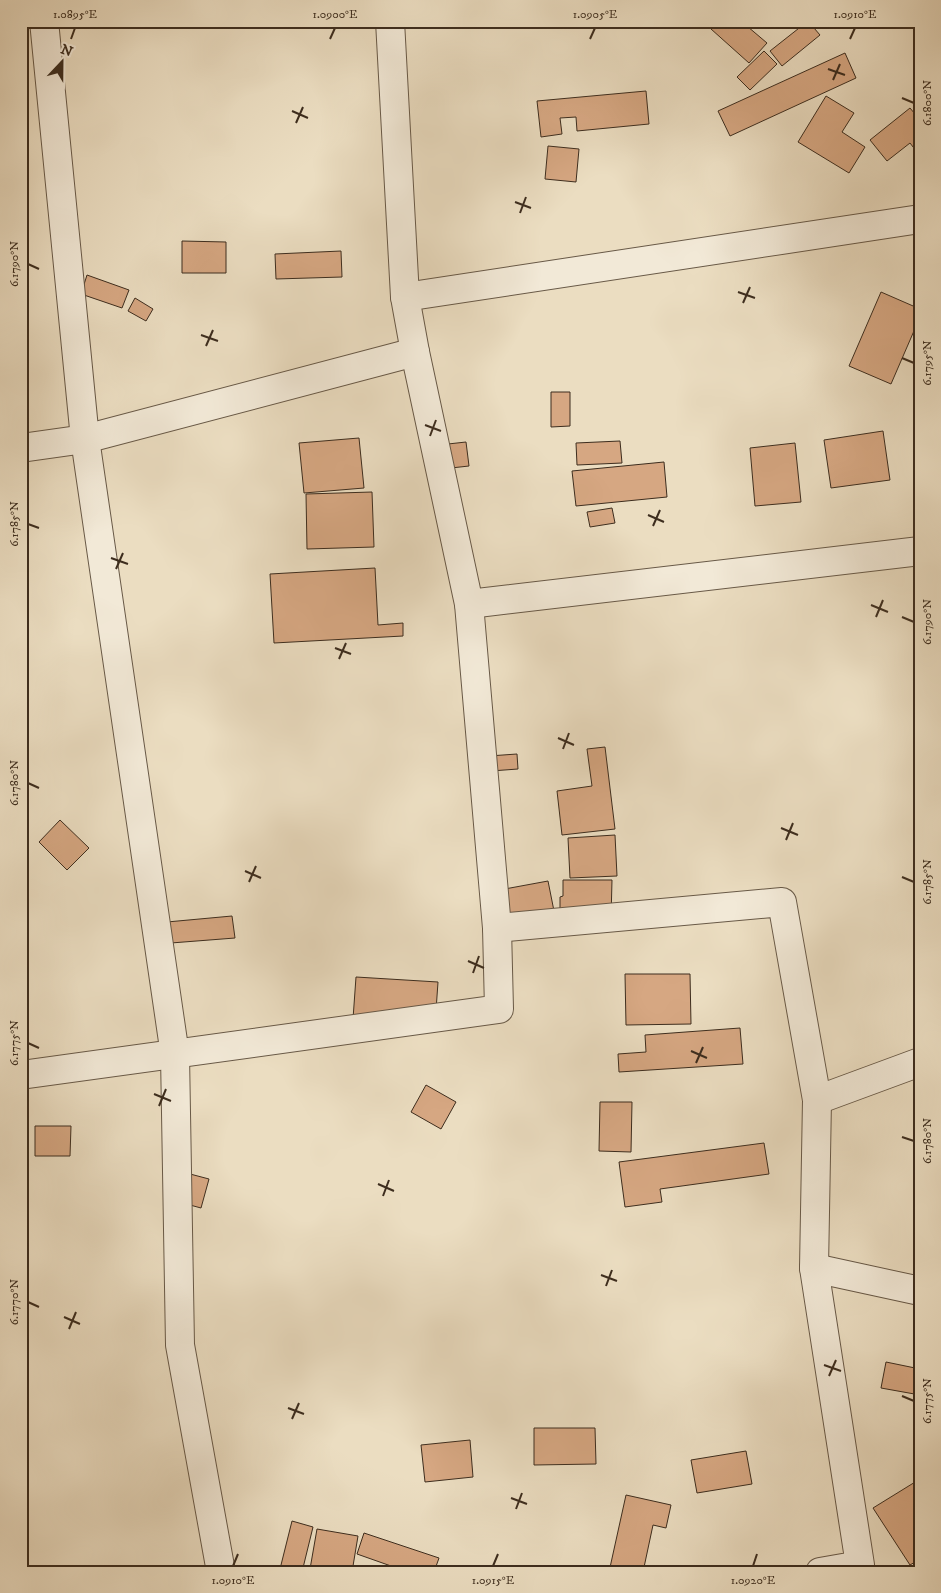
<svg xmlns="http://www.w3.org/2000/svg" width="941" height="1593" font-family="'IM FELL DW Pica',serif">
  <rect width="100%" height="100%" fill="#ebddc1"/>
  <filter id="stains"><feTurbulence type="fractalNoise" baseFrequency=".004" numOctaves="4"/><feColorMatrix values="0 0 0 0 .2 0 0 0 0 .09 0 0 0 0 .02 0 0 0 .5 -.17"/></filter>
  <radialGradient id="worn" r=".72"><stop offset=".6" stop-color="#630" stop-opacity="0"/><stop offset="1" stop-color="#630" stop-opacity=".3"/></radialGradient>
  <g fill="#d6a782" stroke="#3d2d1e">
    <path d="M718,21H741L767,43L749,63L711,29Z"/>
    <path d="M808,21L820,35L782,66L770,51Z"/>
    <path d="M764,51L777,64L750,90L737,77Z"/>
    <path d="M845,53L856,78L730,136L718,111Z"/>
    <path d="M646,91L649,124L577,131L576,117L560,118L562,134L541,137L537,101Z"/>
    <path d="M826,96L854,113L842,132L865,147L849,173L798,142Z"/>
    <path d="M910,108L920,120V156L910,143L887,161L870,140Z"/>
    <path d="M548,146L579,149L576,182L545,179Z"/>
    <path d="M182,241L226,242V273H182Z"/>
    <path d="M341,251L342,277L276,279L275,254Z"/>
    <path d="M87,275L129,290L122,308L81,294Z"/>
    <path d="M881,292L920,309V317L891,384L849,366Z"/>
    <path d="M135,298L153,309L146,321L128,311Z"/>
    <path d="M551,392H570V426L551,427Z"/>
    <path d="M883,431L890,480L831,488L824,440Z"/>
    <path d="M359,438L364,488L304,493L299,443Z"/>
    <path d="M620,441L622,463L577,465L576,443Z"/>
    <path d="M466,442L469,466L442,469L439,445Z"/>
    <path d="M795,443L801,502L755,506L750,448Z"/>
    <path d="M664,462L667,497L576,506L572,471Z"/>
    <path d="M372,492L374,547L307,549L306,494Z"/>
    <path d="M612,508L615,523L590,527L587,512Z"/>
    <path d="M375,568L378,625L403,623V636L274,643L270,574Z"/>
    <path d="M605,747L615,829L562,835L557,791L592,786L587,749Z"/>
    <path d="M517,754L518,769L491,771L489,756Z"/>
    <path d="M60,820L89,848L67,870L39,842Z"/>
    <path d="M615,835L617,876L570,878L568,838Z"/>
    <path d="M563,880H612L611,919L560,918V897L563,896Z"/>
    <path d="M548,881L557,926L503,937L494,891Z"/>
    <path d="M232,916L235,938L158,944L156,923Z"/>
    <path d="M625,974H690L691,1024L626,1025Z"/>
    <path d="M356,977L438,982L435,1025L353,1019Z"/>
    <path d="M740,1028L743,1064L619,1072L618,1054L646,1052L645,1035Z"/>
    <path d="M426,1085L456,1102L441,1129L411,1112Z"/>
    <path d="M600,1102H632L631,1152L599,1151Z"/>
    <path d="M35,1126H71L70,1156H35Z"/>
    <path d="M764,1143L769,1174L660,1189L662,1202L625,1207L619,1162Z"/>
    <path d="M175,1170L209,1179L201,1208L168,1199Z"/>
    <path d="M886,1362L920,1369V1395L881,1388Z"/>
    <path d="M534,1428H595L596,1464L534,1465Z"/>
    <path d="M470,1440L473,1477L425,1482L421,1445Z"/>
    <path d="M746,1451L752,1484L697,1493L691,1460Z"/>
    <path d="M920,1479V1559L910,1565L873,1508Z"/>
    <path d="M626,1495L671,1505L666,1528L653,1525L643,1572H609Z"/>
    <path d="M292,1521L313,1527L302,1572H289L280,1569Z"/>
    <path d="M317,1529L358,1536L352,1572H327L310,1569Z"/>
    <path d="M364,1533L439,1558L434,1572H408L357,1554Z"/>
  </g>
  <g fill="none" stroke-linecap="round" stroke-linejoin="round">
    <g stroke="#685947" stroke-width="30">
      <g id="minor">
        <path d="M44,21L85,439L175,1055L180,1345L221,1572"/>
        <path d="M405,297L920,219"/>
        <path d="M21,448L85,439L415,352"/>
        <path d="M469,604L920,551"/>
        <path d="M497,928L782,902L817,1100L814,1268L860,1565L820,1572"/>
        <path d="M21,1075L499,1009L497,928L469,604L415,352L405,297L390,21"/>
        <path d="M817,1100L920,1062"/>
        <path d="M814,1268L920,1291"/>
      </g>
    </g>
    <use href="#minor" stroke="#f2e9d7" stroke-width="28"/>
  </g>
  <path fill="none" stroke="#3d2d1e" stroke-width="2" d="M71,39L75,28M330,39L335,28M590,39L595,28M850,39L855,28M828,69L845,75M833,80L840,64M902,98L914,103M292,111L308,118M296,123L303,107M515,202L531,208M520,213L526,197M28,264L39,269M738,292L755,298M743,303L750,287M201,335L218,341M206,346L213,330M902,358L914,363M425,425L441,431M430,436L436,420M648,515L664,522M28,524L39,528M653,526L660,510M111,558L128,564M116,569L123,553M871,605L888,612M876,617L883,600M902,617L914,622M335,648L351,654M339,659L346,643M558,738L574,745M563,749L569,733M28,783L39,788M781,828L798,835M786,840L793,823M245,871L261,878M902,877L914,882M249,882L256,866M468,961L484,968M473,973L479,956M28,1043L39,1048M691,1051L707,1058M696,1063L703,1047M154,1094L171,1101M159,1106L166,1089M902,1137L914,1141M378,1184L394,1191M383,1196L389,1180M601,1275L617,1281M606,1286L612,1270M28,1302L39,1307M64,1317L80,1324M69,1329L76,1312M824,1365L841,1371M829,1376L836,1360M902,1396L914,1401M288,1408L304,1414M292,1419L299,1403M511,1498L527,1504M516,1509L522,1493M233,1566L238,1554M493,1566L498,1554M753,1566L757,1554"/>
  <rect width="941" height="1593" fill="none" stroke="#ebddc1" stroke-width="55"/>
  <g transform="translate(62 62) rotate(22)" stroke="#f2e9d7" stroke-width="4" paint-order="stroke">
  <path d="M0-4L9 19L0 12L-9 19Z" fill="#3d2d1e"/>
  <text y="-8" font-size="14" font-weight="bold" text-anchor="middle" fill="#3d2d1e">N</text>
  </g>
  <rect x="28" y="28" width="886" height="1538" fill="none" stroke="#3d2d1e" stroke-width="2"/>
  <g font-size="12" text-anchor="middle" fill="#3d2d1e">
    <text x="75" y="18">1.0895°E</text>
    <text x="335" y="18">1.0900°E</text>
    <text x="595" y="18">1.0905°E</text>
    <text x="855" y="18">1.0910°E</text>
    <text transform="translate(927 103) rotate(-90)" y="4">6.1800°N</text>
    <text transform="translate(14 264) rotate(-90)" y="4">6.1790°N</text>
    <text transform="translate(927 363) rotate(-90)" y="4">6.1795°N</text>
    <text transform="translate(14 524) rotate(-90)" y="4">6.1785°N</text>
    <text transform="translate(927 622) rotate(-90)" y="4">6.1790°N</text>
    <text transform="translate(14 783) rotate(-90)" y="4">6.1780°N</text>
    <text transform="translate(927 882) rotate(-90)" y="4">6.1785°N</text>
    <text transform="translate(14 1043) rotate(-90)" y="4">6.1775°N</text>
    <text transform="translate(927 1141) rotate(-90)" y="4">6.1780°N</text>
    <text transform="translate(14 1302) rotate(-90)" y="4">6.1770°N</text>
    <text transform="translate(927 1401) rotate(-90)" y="4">6.1775°N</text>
    <text x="233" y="1584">1.0910°E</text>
    <text x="493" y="1584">1.0915°E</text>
    <text x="753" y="1584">1.0920°E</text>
  </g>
  <rect width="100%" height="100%" filter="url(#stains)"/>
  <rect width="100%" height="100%" fill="url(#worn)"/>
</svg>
